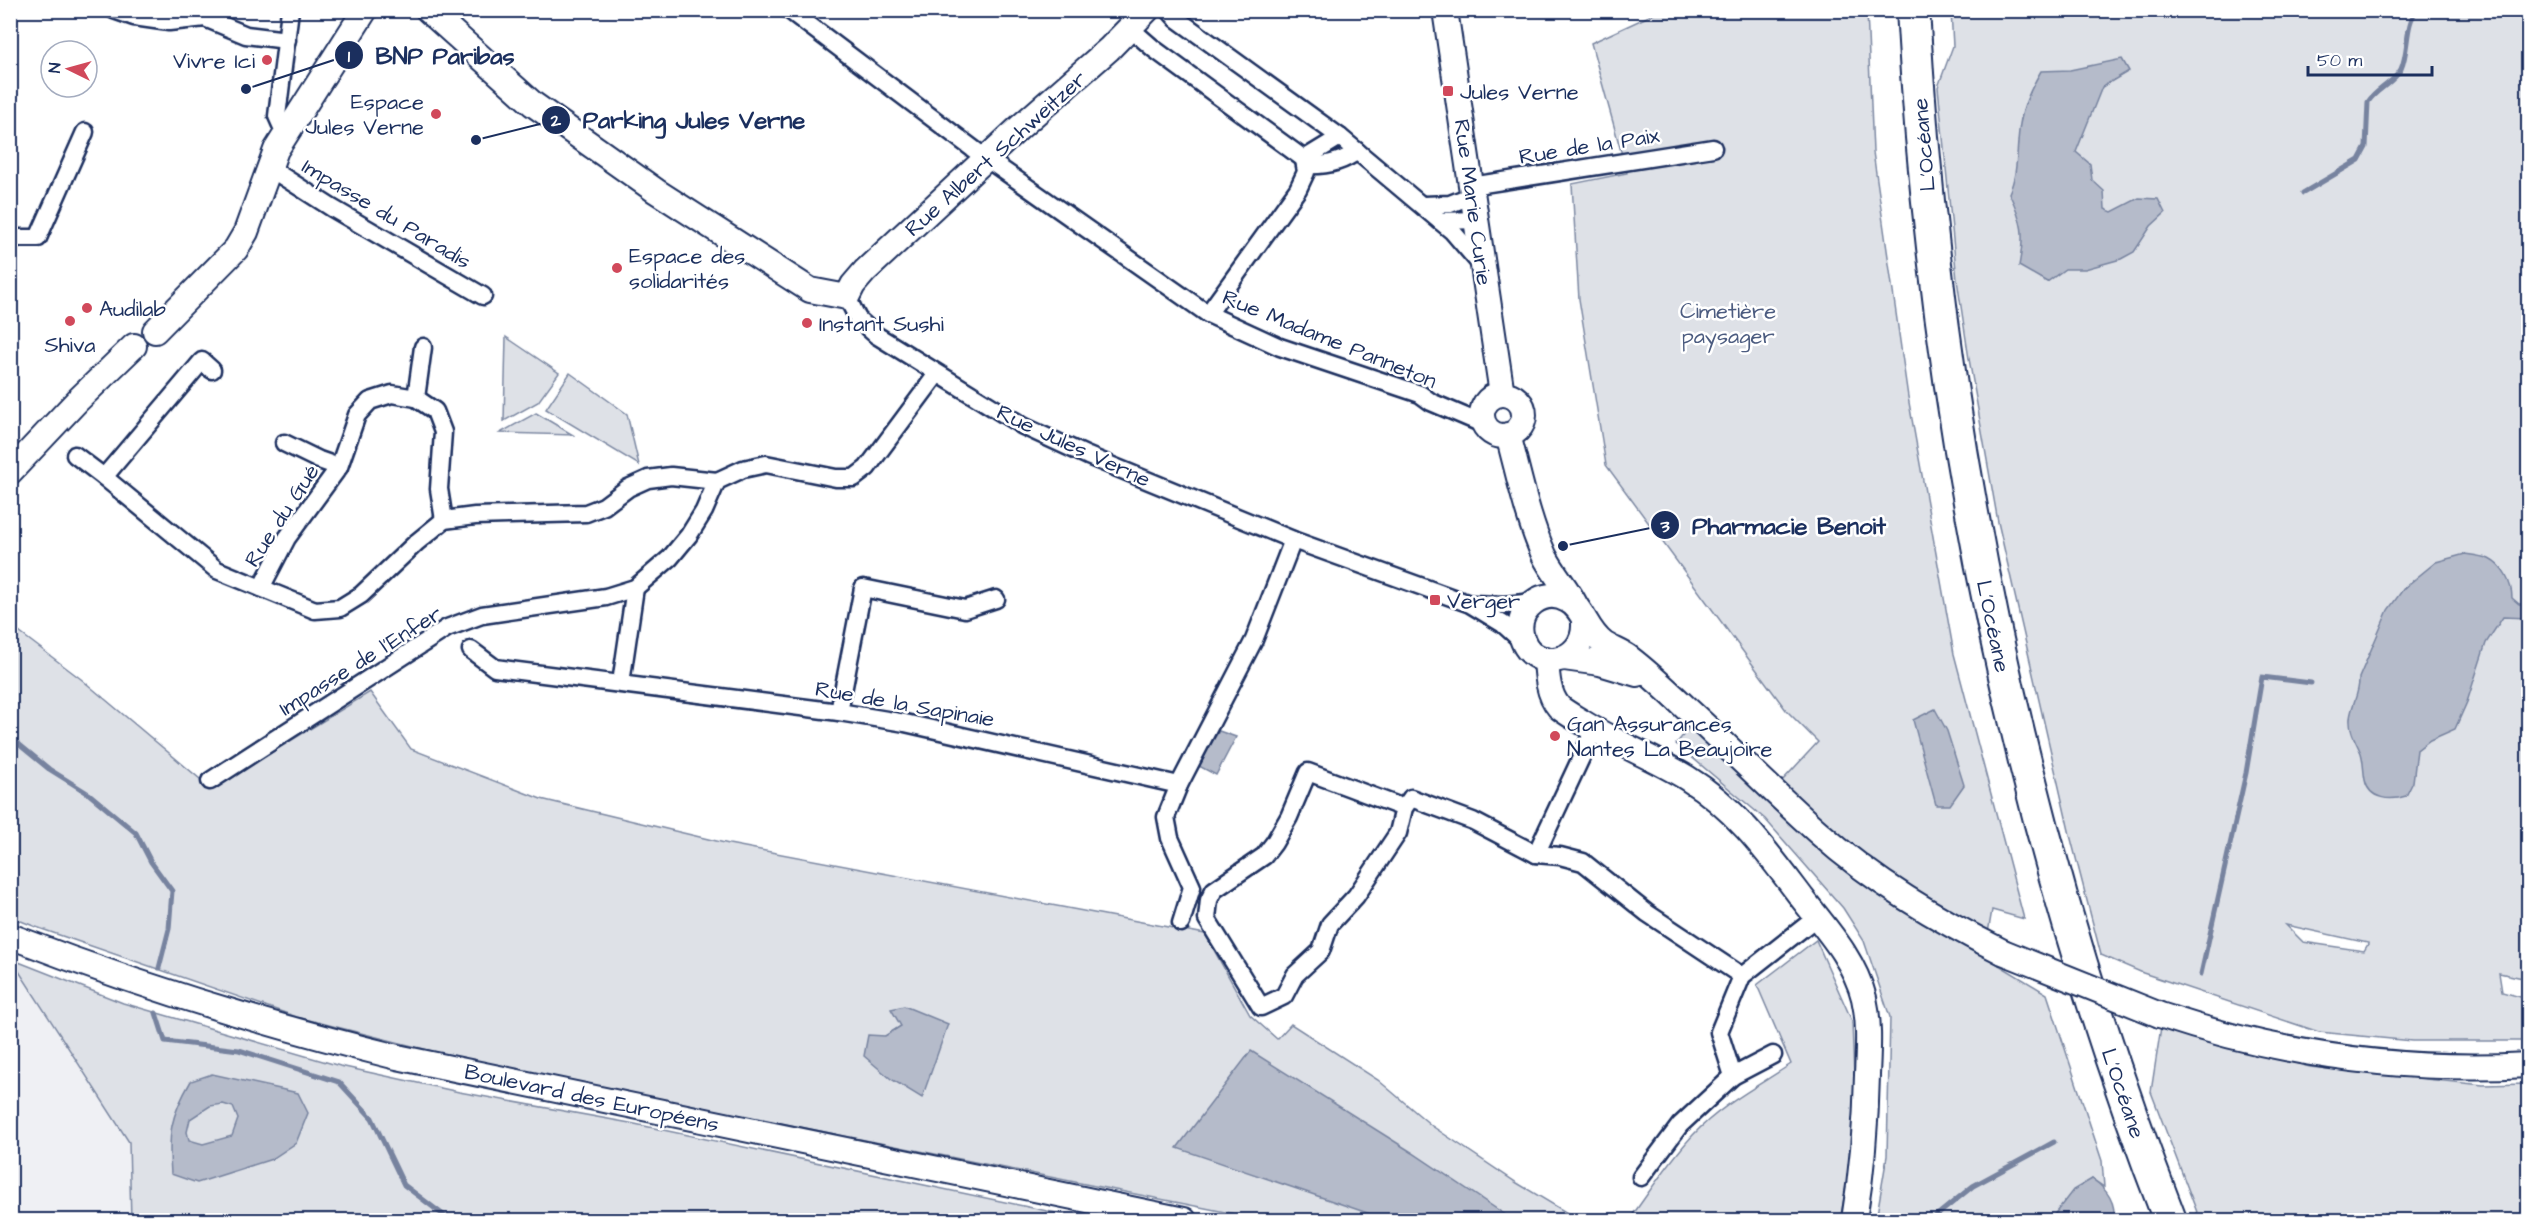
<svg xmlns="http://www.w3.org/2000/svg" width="2539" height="1231" font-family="'Architects Daughter',sans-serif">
  <rect width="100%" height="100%" fill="#fff"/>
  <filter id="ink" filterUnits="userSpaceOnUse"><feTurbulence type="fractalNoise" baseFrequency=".0167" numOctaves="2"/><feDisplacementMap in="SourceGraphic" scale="12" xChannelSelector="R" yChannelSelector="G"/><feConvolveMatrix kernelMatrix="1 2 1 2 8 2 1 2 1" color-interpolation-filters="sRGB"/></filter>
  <g filter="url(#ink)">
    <path fill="#eff0f4" d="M10,959L129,1142L131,1220H11Z"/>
    <g fill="#dee1e7" stroke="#7c88a2" stroke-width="1.5" fill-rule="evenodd">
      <path d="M1660,11H1867L1873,152L1908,397L1954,654L2024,919L1992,910L1984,956L2047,994L2102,1161L2104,1187L2092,1179L2050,1220H1876L1887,1156L1890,1017L1864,941L1843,908L1765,819L1676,744L1694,722L1769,795L1818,742L1786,710L1606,465L1579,299L1572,184L1627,173L1591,43Z"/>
      <path d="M1951,11H2528V979L2499,973L2502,992L2528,999V1041H2412L2319,1032L2143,973L2101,955L2070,835L1998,522L1969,359L1957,280L1938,87L1953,46ZM2286,925L2368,943V944L2364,951L2303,942Z"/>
      <path d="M506,337L559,373L538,402L504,421Z"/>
      <path d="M570,373L627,414L639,465L546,409Z"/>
      <path d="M536,413L573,435L500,433Z"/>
      <path d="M11,626L81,679L212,789L370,692L411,749L541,799L729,844L1205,934L1250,1015L1277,1039L1291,1024L1378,1080L1432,1126L1517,1183L1579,1220H1265L480,1063L297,1017L36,927L11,917ZM947,1024L921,1097L916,1092L885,1036L901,1026Z"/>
      <path d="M1816,940L1852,1021L1856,1133L1840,1220H1629C1650,1191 1669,1161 1693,1135C1721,1105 1758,1086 1791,1064L1757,985Z"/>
      <path d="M11,959L123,1003L340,1066L459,1092L630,1123L1090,1220H131L129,1142Z"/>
      <path d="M2161,1027L2310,1067L2483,1085L2528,1084V1220H2200L2151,1092Z"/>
    </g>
    <g fill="#b5bbca" stroke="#77839f" stroke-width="1.5" fill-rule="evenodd">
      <path d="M2122,59L2129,71L2102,87L2076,152L2090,164L2092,180L2104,191L2105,209L2112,212L2139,198L2158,199L2165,213L2151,226L2134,252L2121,259L2085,269H2065L2047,282L2019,266C2025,234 2023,222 2009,193C2019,171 2016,147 2020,124C2023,105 2031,88 2041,71L2070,70Z"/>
      <path d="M2465,554C2472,555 2482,556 2489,559C2503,566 2512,583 2512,598L2519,604H2528V618L2503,617L2486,643L2467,702L2455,729L2430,740L2417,750L2413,782L2406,796C2391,801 2369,800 2365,780C2363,771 2364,763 2361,753C2356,741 2349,732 2350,718C2352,703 2360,693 2359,678L2388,610L2404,588L2436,562Z"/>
      <path d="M1935,709L1947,731L1964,785L1950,805H1936L1913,720Z"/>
      <path d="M1219,731L1236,737L1216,775L1197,765Z"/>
      <path d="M904,1006L948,1024L922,1098L891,1079L864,1056L868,1035L885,1036L901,1026L891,1009Z"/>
      <path d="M1251,1051L1413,1153L1513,1220H1388L1177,1148Z"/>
      <path d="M212,1074L298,1093L308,1113L296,1143L272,1159L197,1183L171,1174C168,1133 170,1117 191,1081ZM223,1104L233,1107L238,1119L232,1136L203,1144L189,1140L187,1132L190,1119L210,1106Z"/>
      <path d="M2092,1179C2107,1189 2116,1202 2114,1220H2050L2073,1190Z"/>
    </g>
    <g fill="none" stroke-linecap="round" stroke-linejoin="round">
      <g stroke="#77839f" stroke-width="5">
        <path d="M2303,193L2359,160L2366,147L2368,102C2376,89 2395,82 2401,69C2409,52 2405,23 2417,10"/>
        <path d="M10,737L49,769L89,794L136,833L151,862L172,891L169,929L159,968"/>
        <path d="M2201,974L2246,773L2262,677L2311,683"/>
        <path d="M156,1013L165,1041L239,1050L339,1082L372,1118L404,1185L450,1220"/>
        <path d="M1931,1220L1973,1186L2054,1142"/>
      </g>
      <g stroke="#1b2f5e" stroke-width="21">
        <g id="street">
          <path d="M114,10L134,17L169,22L205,18L246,35L287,40"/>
          <path d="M789,10L980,154L1208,314L1280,347L1420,394L1431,402L1485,425"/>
          <path d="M1169,10L1177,19L1340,137L1440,221L1477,220"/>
          <path d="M1131,29L1154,49L1304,159"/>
          <path d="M285,134L277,116L290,10"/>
          <path d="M1304,159L1340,137"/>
          <path d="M1305,165C1324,166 1342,163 1357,151"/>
          <path d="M268,167L332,208L483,296"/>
          <path d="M1471,186L1713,148"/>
          <path d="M1424,205L1450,204L1473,195"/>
          <path d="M1440,221L1452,231L1482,266"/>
          <path d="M10,238H38L85,132"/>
          <path d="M847,297L858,319L876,335L1023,426L1088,456L1293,540L1470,604L1503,624L1524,643"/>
          <path d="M1208,314L1298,189L1306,172L1304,159"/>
          <path d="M212,370L202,361L104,477L217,570L315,610L340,608L361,595L417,542L444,520L475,516L586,513L604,506L628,488L648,479L671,476L717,481"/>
          <path d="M416,398L423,347"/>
          <path d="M284,443L319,460L339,467"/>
          <path d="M75,455L104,477"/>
          <path d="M261,588L287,538L339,467L357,415L370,401L392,394L416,398L435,411L443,432L439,489L444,520"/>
          <path d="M1472,604L1505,605L1534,602"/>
          <path d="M471,650L495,668L839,712L905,723L1179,785"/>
          <path d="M621,683L635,588"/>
          <path d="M839,712L863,588L965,609L996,599"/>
          <path d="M1594,730L1536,854L1560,856L1583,862L1647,913L1742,976"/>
          <path d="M210,781L447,628L482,615L606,597L635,588L670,558L689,535L704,511L717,481L743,469L766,464L836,478H854L867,468L937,374"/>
          <path d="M1404,808L1308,772L1289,817L1274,843L1264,856L1214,890L1209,900L1207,919L1261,1007L1284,996L1295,975L1321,951L1330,924L1356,896L1398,833L1404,808L1411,798L1473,821L1536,854"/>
          <path d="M1181,923L1192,887L1170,838L1166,817L1179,785L1254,640L1293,540"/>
          <path d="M1733,1076L1719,1032L1742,976L1817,917"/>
          <path d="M1641,1177L1680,1125L1733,1076L1773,1055"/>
        </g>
      </g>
      <g stroke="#1b2f5e" stroke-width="28">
        <g id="secondary">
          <path d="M428,10L533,104L656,191L810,290L847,297L853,285L865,271L1020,127L1109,49L1147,10"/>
          <path d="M1445,10L1502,394"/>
          <path d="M155,331L236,249L246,232L276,150L365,10"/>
          <circle cx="1503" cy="415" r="21"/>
          <path d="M1508,435C1519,475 1527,517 1544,555C1553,573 1567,588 1576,606"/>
          <path d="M10,472L78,400L134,346"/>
          <path d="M1584,623C1586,666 1529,674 1521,634C1516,608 1544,587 1567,600C1584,608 1585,630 1604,644C1612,649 1621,652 1628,657C1648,672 1667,690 1686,708C1730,748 1773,792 1818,832C1874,882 1937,919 2003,952"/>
          <path d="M1564,658L1600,663L1637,674"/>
          <path d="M1546,659C1547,676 1548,694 1559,707C1566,713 1574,717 1582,722C1615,743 1653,757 1687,778C1736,808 1768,853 1802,898C1826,929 1854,959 1864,998C1870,1024 1868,1050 1867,1075C1866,1125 1862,1172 1854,1220"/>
          <path d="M10,936C139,986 263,1024 397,1057L1184,1220"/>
          <path d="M2160,1015C2280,1055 2402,1072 2528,1065"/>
        </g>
      </g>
      <g stroke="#1b2f5e" stroke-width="36">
        <path id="highway" d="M1913,10C1936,424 2020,834 2170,1220"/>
      </g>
      <use href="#street" stroke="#fff" stroke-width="16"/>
      <use href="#secondary" stroke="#fff" stroke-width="24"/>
      <use href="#highway" stroke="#fff" stroke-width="32"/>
      <g stroke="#1b2f5e" stroke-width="28" stroke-linecap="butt">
        <path id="secondary-bridge" d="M2003,952L2160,1015"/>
      </g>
      <use href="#secondary-bridge" stroke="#fff" stroke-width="24"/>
    </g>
  </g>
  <g fill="#d1495b" stroke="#fff" stroke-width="2">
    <circle cx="267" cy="60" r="6"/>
    <rect x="1442" y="85" width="12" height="12" rx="3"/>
    <circle cx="436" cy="114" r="6"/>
    <circle cx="617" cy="268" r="6"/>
    <circle cx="87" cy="308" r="6"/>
    <circle cx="70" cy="321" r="6"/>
    <circle cx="807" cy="323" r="6"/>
    <rect x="1429" y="594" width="12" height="12" rx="3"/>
    <circle cx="1555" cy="736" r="6"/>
  </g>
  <g text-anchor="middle" stroke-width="5" stroke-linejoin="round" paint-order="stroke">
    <g font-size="22" fill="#1b2f5e" stroke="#fff" text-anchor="start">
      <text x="255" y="68" text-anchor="end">Vivre Ici</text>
      <text x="1460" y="99">Jules Verne</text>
      <text x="424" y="109" text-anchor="end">Espace<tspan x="424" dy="25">Jules Verne</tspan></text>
      <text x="629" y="263">Espace des<tspan x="629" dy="25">solidarités</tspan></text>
      <text x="99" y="316">Audilab</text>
      <text x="819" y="331">Instant Sushi</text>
      <text x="70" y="352" text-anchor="middle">Shiva</text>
      <text x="1447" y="608">Verger</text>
      <text x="1567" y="731">Gan Assurances<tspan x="1567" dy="25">Nantes La Beaujoire</tspan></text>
    </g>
    <g font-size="22" fill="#1b2f5e" stroke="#fff">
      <text transform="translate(1589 145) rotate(-9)" y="8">Rue de la Paix</text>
      <text transform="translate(1923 145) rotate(-95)" y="8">L’Océane</text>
      <text transform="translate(995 153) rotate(-42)" y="8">Rue Albert Schweitzer</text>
      <text transform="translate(1474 202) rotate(82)" y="8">Rue Marie Curie</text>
      <text transform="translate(387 213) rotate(31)" y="8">Impasse du Paradis</text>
      <text transform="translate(1330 338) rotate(22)" y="8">Rue Madame Panneton</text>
      <text transform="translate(1074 445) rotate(25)" y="8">Rue Jules Verne</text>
      <text transform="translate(281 515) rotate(-57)" y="8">Rue du Gué</text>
      <text transform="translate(1994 626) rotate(78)" y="8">L’Océane</text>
      <text transform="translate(360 660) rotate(-32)" y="8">Impasse de l'Enfer</text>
      <text transform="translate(905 703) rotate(10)" y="8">Rue de la Sapinaie</text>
      <text transform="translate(2124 1093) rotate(71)" y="8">L’Océane</text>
      <text transform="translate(592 1097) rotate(12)" y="8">Boulevard des Européens</text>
    </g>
    <g font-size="22" fill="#4c5c80" stroke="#fff">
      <text x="1728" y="318">Cimetière<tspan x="1728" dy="25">paysager</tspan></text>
    </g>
  </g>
  <path fill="none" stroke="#1b2f5e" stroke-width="2" d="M246 89L349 55M476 140L556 120M1563 546L1665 525"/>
  <g fill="#1b2f5e" stroke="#fff" stroke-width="2">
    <circle cx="246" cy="89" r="6"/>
    <circle cx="476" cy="140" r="6"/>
    <circle cx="1563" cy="546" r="6"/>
    <circle cx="349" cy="55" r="15"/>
    <circle cx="556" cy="120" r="15"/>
    <circle cx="1665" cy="525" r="15"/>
  </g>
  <g font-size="18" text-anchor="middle" font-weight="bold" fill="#fff">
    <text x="349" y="62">1</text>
    <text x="556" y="126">2</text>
    <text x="1665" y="532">3</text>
  </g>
  <g font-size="24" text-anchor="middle" font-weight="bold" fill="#1b2f5e" stroke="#fff" stroke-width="5" stroke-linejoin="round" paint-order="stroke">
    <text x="445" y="64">BNP Paribas</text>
    <text x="694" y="128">Parking Jules Verne</text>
    <text x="1789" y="534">Pharmacie Benoit</text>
  </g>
  <rect width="2539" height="1231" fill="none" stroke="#fff" stroke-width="36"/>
  <rect x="18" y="18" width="2503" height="1195" fill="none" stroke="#1b2f5e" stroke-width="2" filter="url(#ink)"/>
  <g transform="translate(69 69) rotate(275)"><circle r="28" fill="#ffffff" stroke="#a4acbf" stroke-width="1.5"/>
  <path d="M0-4.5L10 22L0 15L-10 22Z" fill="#d1495b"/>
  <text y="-9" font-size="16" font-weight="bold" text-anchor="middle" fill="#1b2f5e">N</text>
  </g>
  <path d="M2308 66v9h124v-9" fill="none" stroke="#1b2f5e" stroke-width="3"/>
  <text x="2317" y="66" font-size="18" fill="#1b2f5e" stroke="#ffffff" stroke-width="4.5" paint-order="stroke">50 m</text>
</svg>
